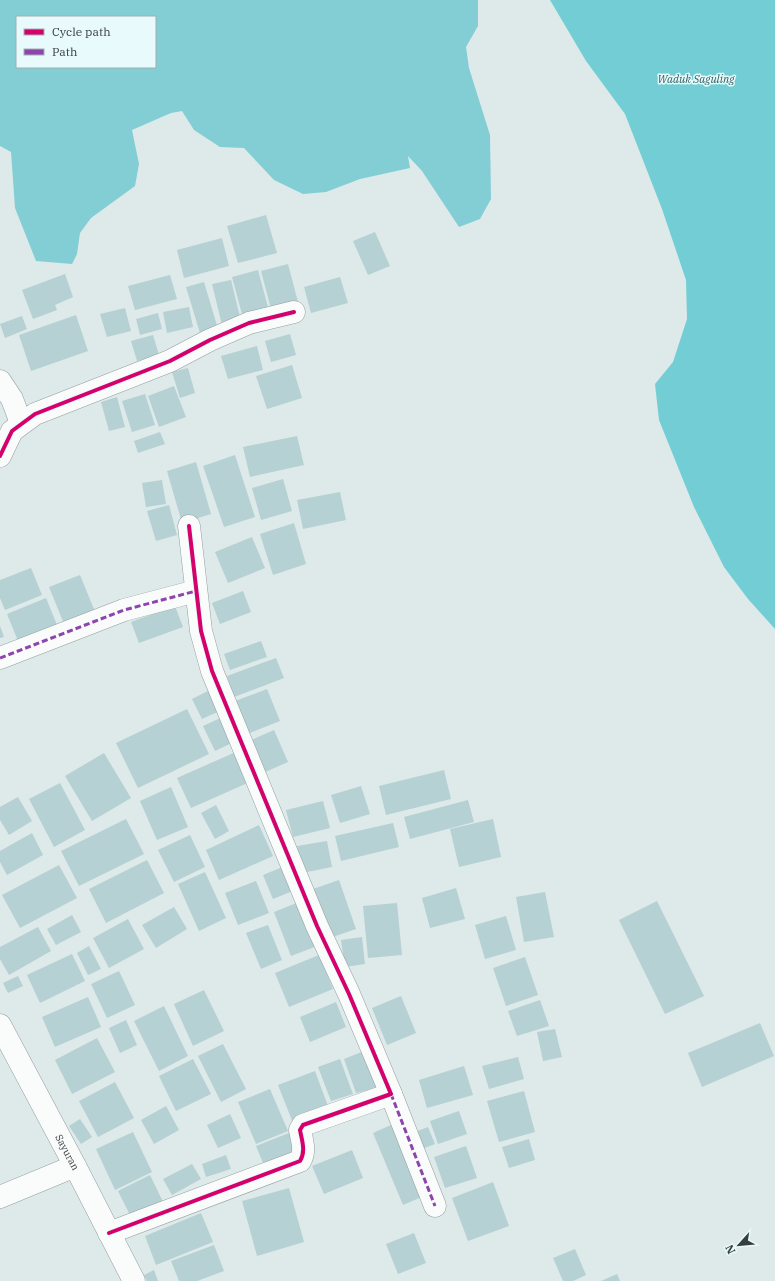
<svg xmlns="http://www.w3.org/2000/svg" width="775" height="1281" font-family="'IBM Plex Serif',serif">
  <rect width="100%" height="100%" fill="#dee9ea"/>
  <path fill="#82ced4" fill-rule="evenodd" d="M0,0H478V26L466,47L469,68L490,135L491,199L480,219L459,227L422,171L408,156L410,168L360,179L326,192L303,194L274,180L244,148L220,147L194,130L182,111L171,113L132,130L139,164L135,186L91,218L80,233L77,254L72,264L36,261L15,208L11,152L0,146ZM17,17H155V67H17Z"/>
  <path fill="#72ced4" d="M550,0H775V629L748,599L724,567L694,507L659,420L655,384L673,362L687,319L686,280L662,209L625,114L586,61Z"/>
  <g fill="#b5d1d3">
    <path d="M266,215L277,253L238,263L227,226Z"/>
    <path d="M375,232L390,266L368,275L353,241Z"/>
    <path d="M222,238L229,266L184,278L177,250Z"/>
    <path d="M288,264L298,302L271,309L261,271Z"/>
    <path d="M258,270L269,311L243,318L232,277Z"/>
    <path d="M65,274L73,297L55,305L57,310L33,319L22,290Z"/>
    <path d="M170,275L177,299L135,310L128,286Z"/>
    <path d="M340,277L348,303L311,313L304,287Z"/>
    <path d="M231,280L241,321L222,325L212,284Z"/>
    <path d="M204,282L218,329L200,333L186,287Z"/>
    <path d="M189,307L193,327L167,333L163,312Z"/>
    <path d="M125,308L131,331L107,337L100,314Z"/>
    <path d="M158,313L162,329L140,335L136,319Z"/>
    <path d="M76,315L88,351L31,371L19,335Z"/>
    <path d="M22,316L27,329L5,338L0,324Z"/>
    <path d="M290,334L296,355L271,362L265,341Z"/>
    <path d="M153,335L159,355L137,361L131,341Z"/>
    <path d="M257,346L263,370L228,379L221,356Z"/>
    <path d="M292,365L302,398L267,409L256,376Z"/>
    <path d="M188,368L195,393L180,398L172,372Z"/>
    <path d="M174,386L186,417L159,427L148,396Z"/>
    <path d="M145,394L155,425L132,432L122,401Z"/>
    <path d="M117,397L125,427L109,431L101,402Z"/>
    <path d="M160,432L165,444L138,453L134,441Z"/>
    <path d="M297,436L304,465L250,477L243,447Z"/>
    <path d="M235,455L255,517L224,527L203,466Z"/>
    <path d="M196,462L211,514L182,523L167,471Z"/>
    <path d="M283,479L292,511L261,520L252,488Z"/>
    <path d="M162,480L166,504L146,507L142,483Z"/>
    <path d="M340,492L346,520L303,529L297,500Z"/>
    <path d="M169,505L177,535L156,541L147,511Z"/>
    <path d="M294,523L306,564L273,575L260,534Z"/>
    <path d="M252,537L265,568L228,583L215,552Z"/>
    <path d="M31,568L42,595L5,610L0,598V580Z"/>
    <path d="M80,575L100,624L69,636L49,587Z"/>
    <path d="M243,591L251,612L220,624L212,603Z"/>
    <path d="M46,598L57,625L18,641L7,614Z"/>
    <path d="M175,606L183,627L139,643L131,622Z"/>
    <path d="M0,626L4,637L0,638Z"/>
    <path d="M261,641L267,657L230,670L224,654Z"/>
    <path d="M276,658L284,678L234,697L227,676Z"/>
    <path d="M212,689L222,710L202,719L192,699Z"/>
    <path d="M267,689L280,721L247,734L235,701Z"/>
    <path d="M187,709L209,754L138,788L116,743Z"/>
    <path d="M227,715L238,740L215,751L203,726Z"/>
    <path d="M274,730L288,762L263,773L249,741Z"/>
    <path d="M238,751L252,781L191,808L177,778Z"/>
    <path d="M104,753L131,798L92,821L65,776Z"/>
    <path d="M444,770L451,799L386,815L379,786Z"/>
    <path d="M60,783L85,830L54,847L29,799Z"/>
    <path d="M361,786L370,814L340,823L331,795Z"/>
    <path d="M171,787L188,827L157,840L140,801Z"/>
    <path d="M18,797L32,821L9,835L0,820V807Z"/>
    <path d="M468,800L474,822L410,839L404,817Z"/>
    <path d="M323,801L330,828L293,837L286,810Z"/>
    <path d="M216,805L229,831L215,839L201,813Z"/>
    <path d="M126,819L144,854L79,886L61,851Z"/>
    <path d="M493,819L501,857L459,867L450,829Z"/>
    <path d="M393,823L399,847L341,861L335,836Z"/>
    <path d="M259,825L273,856L219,880L206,850Z"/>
    <path d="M32,833L43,855L7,875L0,862V851Z"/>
    <path d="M190,835L205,867L174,882L158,850Z"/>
    <path d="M327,841L332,867L302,873L297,846Z"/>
    <path d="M147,860L164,893L106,923L89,889Z"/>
    <path d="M59,865L77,898L20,928L2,895Z"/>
    <path d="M285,866L295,890L273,899L263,875Z"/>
    <path d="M205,872L226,918L199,931L178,884Z"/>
    <path d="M339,880L356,929L327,939L310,890Z"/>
    <path d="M256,881L269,913L238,925L225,893Z"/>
    <path d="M456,888L465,919L430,928L422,898Z"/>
    <path d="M545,892L554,937L524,942L516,897Z"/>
    <path d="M657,901L704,996L665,1014L619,920Z"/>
    <path d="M299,902L317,946L291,956L274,912Z"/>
    <path d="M397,903L402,955L368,958L363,906Z"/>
    <path d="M174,907L187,929L156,948L142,925Z"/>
    <path d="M72,915L81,932L56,945L47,929Z"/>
    <path d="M506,916L516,950L485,959L475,925Z"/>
    <path d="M128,919L144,949L109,968L93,938Z"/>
    <path d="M268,925L282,960L261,969L246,933Z"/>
    <path d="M38,927L51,951L9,975L0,959V947Z"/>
    <path d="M362,937L365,964L345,967L341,940Z"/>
    <path d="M89,946L101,969L88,975L77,953Z"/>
    <path d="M72,954L85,981L40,1003L27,975Z"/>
    <path d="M319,955L333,989L289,1007L275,973Z"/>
    <path d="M525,957L538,995L506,1006L493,968Z"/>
    <path d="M119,971L135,1005L107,1018L91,984Z"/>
    <path d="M18,976L23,986L8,993L3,983Z"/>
    <path d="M204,990L224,1031L193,1046L174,1004Z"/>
    <path d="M401,996L416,1033L387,1045L372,1008Z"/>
    <path d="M88,997L101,1027L55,1047L42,1017Z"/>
    <path d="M540,1000L549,1026L517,1036L508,1011Z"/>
    <path d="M336,1002L346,1027L310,1042L300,1017Z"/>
    <path d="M164,1006L188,1056L159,1071L134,1021Z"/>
    <path d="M126,1020L137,1045L120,1053L109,1028Z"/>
    <path d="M760,1023L774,1056L702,1087L688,1053Z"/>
    <path d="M555,1029L562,1057L543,1061L537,1032Z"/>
    <path d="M97,1038L115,1072L72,1094L55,1060Z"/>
    <path d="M223,1044L246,1089L221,1102L198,1056Z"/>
    <path d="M369,1049L381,1087L356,1093L344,1059Z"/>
    <path d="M518,1057L524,1079L489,1089L482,1066Z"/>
    <path d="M193,1059L211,1094L176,1111L159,1076Z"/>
    <path d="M340,1059L353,1094L331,1101L318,1067Z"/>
    <path d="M464,1066L473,1095L427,1108L419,1080Z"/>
    <path d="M315,1071L329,1109L293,1123L278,1085Z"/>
    <path d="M115,1082L134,1118L98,1137L79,1101Z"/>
    <path d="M270,1089L288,1131L256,1144L238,1102Z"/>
    <path d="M524,1091L535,1132L499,1142L487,1101Z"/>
    <path d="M166,1106L179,1130L154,1144L141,1120Z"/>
    <path d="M459,1111L467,1134L438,1144L430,1121Z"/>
    <path d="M230,1114L241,1138L218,1148L207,1125Z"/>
    <path d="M80,1119L92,1137L81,1144L69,1126Z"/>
    <path d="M393,1124L424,1196L403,1205L373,1133Z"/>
    <path d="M428,1127L435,1144L417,1151L410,1134Z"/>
    <path d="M133,1132L152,1172L115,1190L96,1149Z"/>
    <path d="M289,1133L298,1158L266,1170L256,1146Z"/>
    <path d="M529,1139L535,1160L509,1168L502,1147Z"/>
    <path d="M466,1146L477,1178L445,1188L434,1157Z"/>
    <path d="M352,1150L363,1178L324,1194L312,1166Z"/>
    <path d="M226,1155L231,1169L206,1177L202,1164Z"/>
    <path d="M192,1164L201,1179L172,1195L163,1179Z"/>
    <path d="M150,1175L164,1204L132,1219L118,1191Z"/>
    <path d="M493,1182L509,1226L468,1241L452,1198Z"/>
    <path d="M289,1188L304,1242L257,1256L242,1201Z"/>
    <path d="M201,1213L213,1242L156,1265L145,1236Z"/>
    <path d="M414,1233L426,1263L398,1274L386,1244Z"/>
    <path d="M214,1245L224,1271L197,1281H179L171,1261Z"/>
    <path d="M575,1249L586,1275L573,1281H563L553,1258Z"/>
    <path d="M154,1270L158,1281H147L144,1275Z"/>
    <path d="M617,1274L620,1281H601Z"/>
  </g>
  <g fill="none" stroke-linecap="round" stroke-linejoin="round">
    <g stroke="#959d9d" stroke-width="23">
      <g id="minor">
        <path d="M0,381L12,399L21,423"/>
        <path d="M0,456L12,431L35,414L170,361L210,340L249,323L294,312"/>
        <path d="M0,658L124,610L196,591"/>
        <path id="s1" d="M0,1025L75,1166L134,1281"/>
        <path d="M391,1094L435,1206"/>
        <path d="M0,1197L75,1166"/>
        <path d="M109,1233L300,1161C306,1151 302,1141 300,1130L303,1125L391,1094L349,994L317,926L212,671L201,631L189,526"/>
      </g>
    </g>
    <use href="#minor" stroke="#fafcfc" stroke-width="22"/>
    <g stroke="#8e44ad" stroke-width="3" stroke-dasharray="6 3" stroke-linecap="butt">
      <path d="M0,658L124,610L196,591"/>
      <path d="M391,1094L435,1206"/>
    </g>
    <g stroke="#e8fafb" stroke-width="6">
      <g id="cycleway">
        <path d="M0,456L12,431L35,414L170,361L210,340L249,323L294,312"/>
        <path d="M109,1233L300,1161C306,1151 302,1141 300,1130L303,1125L391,1094L349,994L317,926L212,671L201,631L189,526"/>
      </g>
    </g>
    <use href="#cycleway" stroke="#d6006c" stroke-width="4"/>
  </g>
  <g text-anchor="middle" stroke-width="3" stroke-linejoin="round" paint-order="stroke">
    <g font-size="10" fill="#373e3f" stroke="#e8fafb">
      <text dy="4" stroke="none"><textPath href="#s1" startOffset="144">Sayuran</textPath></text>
    </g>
    <g font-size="11" font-style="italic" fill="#2b5f63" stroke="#e8fafb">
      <text x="696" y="83">Waduk Saguling</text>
    </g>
  </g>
  <rect x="16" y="16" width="140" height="52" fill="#e8fafb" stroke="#a1afb0"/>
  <rect x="24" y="29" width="20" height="6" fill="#d6006c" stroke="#a1afb0"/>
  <text x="52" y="36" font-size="12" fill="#373e3f">Cycle path</text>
  <rect x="24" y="49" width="20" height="6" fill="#8e44ad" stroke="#a1afb0"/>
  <text x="52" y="56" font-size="12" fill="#373e3f">Path</text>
  <g transform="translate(739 1245) rotate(243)" stroke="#e8fafb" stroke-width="3" paint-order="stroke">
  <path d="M0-3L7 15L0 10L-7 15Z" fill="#373e3f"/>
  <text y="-6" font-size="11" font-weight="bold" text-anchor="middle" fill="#373e3f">N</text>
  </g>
</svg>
